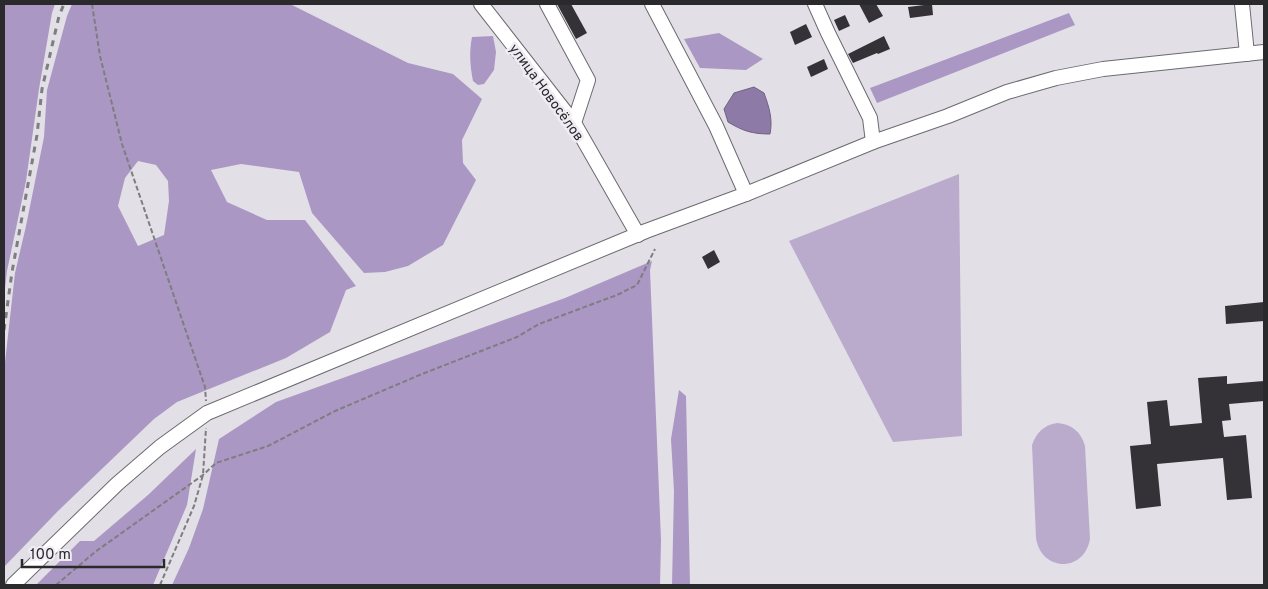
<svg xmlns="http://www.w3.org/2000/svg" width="1268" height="589" font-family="Overpass,sans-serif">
  <rect width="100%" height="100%" fill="#e2e0e6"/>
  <g fill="#baabcd">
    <path d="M959,174L962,436L893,442L789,241Z"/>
    <path d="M1057,423C1072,424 1081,432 1085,446L1090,539C1084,573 1041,572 1036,538L1032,445C1036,433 1044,425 1057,423Z"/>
  </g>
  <g fill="#ab97c4" fill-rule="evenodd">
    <path d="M4,4H55L52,13L39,89L26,181L7,271L4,297Z"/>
    <path d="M72,4H290L408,63L453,74L482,99L462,140L463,163L476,180L443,245L408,266L385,272L364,273L312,213L299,172L241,164L211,170L227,202L267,220H305L356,286L346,290L330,332L286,358L177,402L154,419L58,511L4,567V371L15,273L26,226L44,137L47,90L67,16ZM138,161L156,165L168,181L169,201L164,235L138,246L118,206L125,178Z"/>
    <path d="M1069,13L1075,25L877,103L870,88Z"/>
    <path d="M719,33L763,59L746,70L700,68L684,39Z"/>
    <path d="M493,36L496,52L494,70L484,84L478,85L473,81C470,66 469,52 472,37Z"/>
    <path d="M652,261L650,270L661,540L660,585H172L189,548L203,509L219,439L276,402L565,298Z"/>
    <path d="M679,390L686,396L690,585H672L674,491L671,439Z"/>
    <path d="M196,449L187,505L153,585H36L80,541H94L148,495Z"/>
  </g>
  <path fill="#8d7aa6" stroke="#6f6281" d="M754,87L764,93C769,107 773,119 770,134C752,134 743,131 728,122L724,109L734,93Z"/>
  <g fill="#343237">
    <path d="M557,4H571L587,33L576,39Z"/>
    <path d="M859,4H876L883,16L869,23Z"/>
    <path d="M932,4L933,15L910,18L908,7Z"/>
    <path d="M845,15L850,26L839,31L834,20Z"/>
    <path d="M806,24L812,37L795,45L790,32Z"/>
    <path d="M884,36L890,49L878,54L877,53L853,63L848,54Z"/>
    <path d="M824,59L828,69L811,77L807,67Z"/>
    <path d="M714,250L720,262L708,269L702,257Z"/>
    <path d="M1264,302V321L1226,324L1225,306Z"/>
    <path d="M1227,376V384L1264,381V401L1229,404L1231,420L1222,421L1224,437L1246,435L1252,498L1227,500L1223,458L1157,464L1161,506L1136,509L1130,446L1151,444L1147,402L1167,400L1170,426L1202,423L1198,378Z"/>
  </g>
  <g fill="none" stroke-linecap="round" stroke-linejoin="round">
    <g stroke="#6c6a6f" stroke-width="16">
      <g id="minor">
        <path d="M481,4L574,123L638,235"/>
        <path d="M547,4L588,80L574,123"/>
        <path d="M652,4L716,126L746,194"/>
        <path d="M815,4L828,33L870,118L873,142"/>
        <path d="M1242,4L1247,54"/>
        <path d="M13,585L117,484L160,447L207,413L646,231L746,194L873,142L948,116L1007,92L1056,78L1103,69L1264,52"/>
      </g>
    </g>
    <g stroke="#7e7d81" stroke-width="2" stroke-dasharray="5 2.5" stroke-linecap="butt">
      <path d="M92,4L100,56L122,144L205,387L206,401"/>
      <path d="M56,585L95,552L203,475L216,463L268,446L335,411L422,374L517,337L539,324L617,295L637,285L655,249"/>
      <path d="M160,585L194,506L203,475L206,428"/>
    </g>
    <use href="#minor" stroke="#fff" stroke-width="14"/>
    <path stroke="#7e7d81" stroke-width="3" stroke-dasharray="6 6" stroke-linecap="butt" d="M4,330L12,272L37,135L42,89L59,16L64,4"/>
  </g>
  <g text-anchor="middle" stroke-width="5" stroke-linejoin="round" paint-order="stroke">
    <g font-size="14" fill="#2a292c" stroke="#efedf3">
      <text transform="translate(547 92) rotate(54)" y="5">улица Новосёлов</text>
    </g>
  </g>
  <rect width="1268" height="589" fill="none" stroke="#2a292c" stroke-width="10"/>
  <path d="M22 559v8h142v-8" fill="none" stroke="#2a292c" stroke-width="2.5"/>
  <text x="30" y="559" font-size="15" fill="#2a292c" stroke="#efedf3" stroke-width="4" paint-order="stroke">100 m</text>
</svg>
